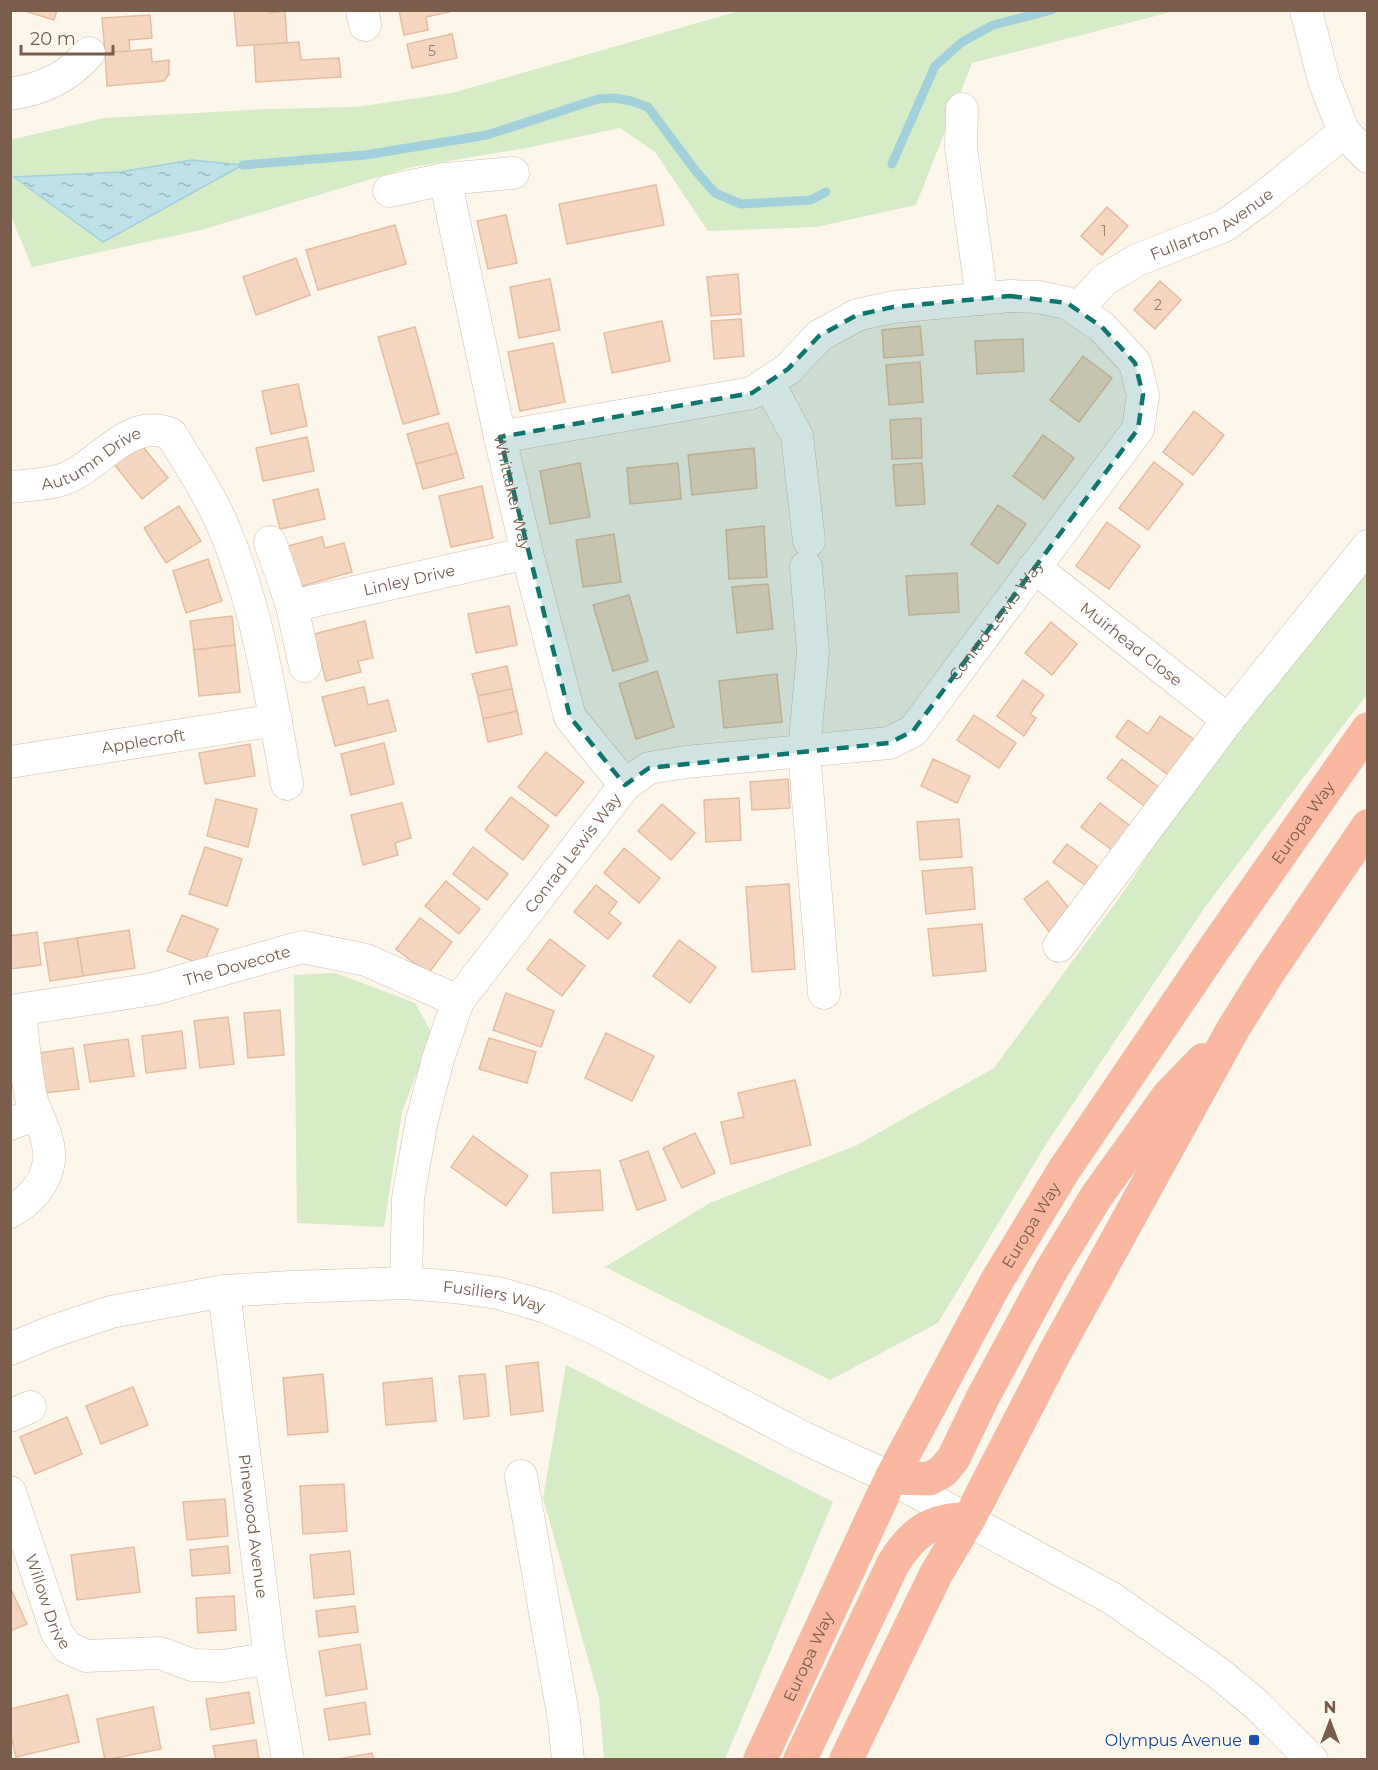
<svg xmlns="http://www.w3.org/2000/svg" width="1378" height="1770" font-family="Montserrat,sans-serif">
  <defs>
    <pattern id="water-ripples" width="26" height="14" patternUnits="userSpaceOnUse" patternTransform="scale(1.5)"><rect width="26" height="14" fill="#bce1e9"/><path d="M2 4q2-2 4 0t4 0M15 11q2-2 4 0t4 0" fill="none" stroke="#9ebabf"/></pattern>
  </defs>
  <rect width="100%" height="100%" fill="#fdf6ea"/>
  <g fill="#d5ecc7">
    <path d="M739,11H1175L972,63L916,205L816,227L708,231L655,152L620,128L526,148L412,167L201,230L32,267L11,216L10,140L104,118L268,109L356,107L452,93Z"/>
    <path d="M1367,552V695L1338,732L1205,907L1046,1144L938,1323L830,1380L605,1267L710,1203L855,1146L994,1068L1122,894L1232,728Z"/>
    <path d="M336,973L415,1003L432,1033L402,1112L384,1227L297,1223L294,975Z"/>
    <path d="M566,1365L833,1502L725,1759H604L599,1698L543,1498Z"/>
  </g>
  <path fill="url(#water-ripples)" stroke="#a2d1db" stroke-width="1.5" d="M192,160L243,165L103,242L14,177L120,172Z"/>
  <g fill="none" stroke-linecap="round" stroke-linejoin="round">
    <g stroke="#a2d1db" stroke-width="9">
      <path d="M892,164L935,66L962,42L993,25L1052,10"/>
      <path d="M243,165L365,155L487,135L598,99L615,98L631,101L648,107L695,170L715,193L741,204L811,200L826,192"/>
    </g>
  </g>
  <g fill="#f4d6c0" stroke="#e7bca0" stroke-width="1.5">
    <path d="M28,10H57L54,20L28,12Z"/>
    <path d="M234,10H269V13L285,11L287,43L237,46Z"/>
    <path d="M399,10H448L449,12L426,17L428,30L404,35Z"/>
    <path d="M150,15L152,38L129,40L130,51L105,53L102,18Z"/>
    <path d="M452,34L457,58L412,68L407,44Z"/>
    <path d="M299,42L301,60L339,58L341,77L256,82L254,45Z"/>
    <path d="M151,49L152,62L169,60V74L164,81L107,86L105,53Z"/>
    <path d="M656,185L664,225L567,244L559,204Z"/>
    <path d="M1107,207L1128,226L1102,255L1081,236Z"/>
    <path d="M506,215L517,263L488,269L477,221Z"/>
    <path d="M395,225L406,264L318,290L306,250Z"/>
    <path d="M296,258L310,295L256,315L243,277Z"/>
    <path d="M738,274L741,314L711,316L707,277Z"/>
    <path d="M550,279L560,330L519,338L510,287Z"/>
    <path d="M1160,281L1181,300L1155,329L1134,310Z"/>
    <path d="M741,319L744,356L714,359L711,321Z"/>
    <path d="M662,321L670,361L612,373L604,333Z"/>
    <path d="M920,326L923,355L884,358L882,330Z"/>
    <path d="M415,327L439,414L403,424L378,337Z"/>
    <path d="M1023,339L1024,371L977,374L975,341Z"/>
    <path d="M553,343L565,402L520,411L508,352Z"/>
    <path d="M1083,356L1112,378L1079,422L1050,400Z"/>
    <path d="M920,362L923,402L889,405L886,365Z"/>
    <path d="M298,384L307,426L271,434L262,391Z"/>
    <path d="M1194,411L1224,435L1193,475L1163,452Z"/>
    <path d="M921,418L922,458L892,459L890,420Z"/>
    <path d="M448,423L457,453L416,464L407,434Z"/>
    <path d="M1043,435L1074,458L1044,499L1013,476Z"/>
    <path d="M307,437L314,471L263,481L256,448Z"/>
    <path d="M140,443L168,478L142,499L114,464Z"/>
    <path d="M754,448L757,488L692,495L688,455Z"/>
    <path d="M457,453L464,478L423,489L416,464Z"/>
    <path d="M1154,462L1183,484L1148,530L1119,508Z"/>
    <path d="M580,463L590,517L550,524L540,471Z"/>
    <path d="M678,463L681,499L630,504L627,468Z"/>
    <path d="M922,463L925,504L896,506L893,465Z"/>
    <path d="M482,486L493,538L451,547L439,496Z"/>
    <path d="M318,489L325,519L280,529L273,500Z"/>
    <path d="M998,505L1026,524L998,564L971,544Z"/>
    <path d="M179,506L201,541L166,563L144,528Z"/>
    <path d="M1107,522L1140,546L1109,589L1076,566Z"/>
    <path d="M764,526L767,577L729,579L726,530Z"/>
    <path d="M614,534L621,582L583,587L576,540Z"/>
    <path d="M322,537L325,548L344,543L352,572L299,587L288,546Z"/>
    <path d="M208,559L222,601L186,613L173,571Z"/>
    <path d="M957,573L959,612L909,615L906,576Z"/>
    <path d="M768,584L773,629L737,633L732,587Z"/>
    <path d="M629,595L648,661L613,671L593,605Z"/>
    <path d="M509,606L517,645L476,653L468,614Z"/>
    <path d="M232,616L235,645L194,650L190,621Z"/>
    <path d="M365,621L373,658L358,661L361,672L326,681L314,634Z"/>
    <path d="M1051,622L1077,644L1052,675L1025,653Z"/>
    <path d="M235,645L240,692L199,696L194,650Z"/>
    <path d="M507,666L512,689L478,696L472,674Z"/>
    <path d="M657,671L674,727L636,739L619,684Z"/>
    <path d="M777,674L782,722L724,728L719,681Z"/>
    <path d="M1023,680L1044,695L1030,714L1036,718L1024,736L997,716Z"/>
    <path d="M364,687L368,705L388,700L396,731L335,746L322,697Z"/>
    <path d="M512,689L517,711L483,719L478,696Z"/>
    <path d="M517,711L522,734L488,742L483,719Z"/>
    <path d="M974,715L1016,743L999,768L957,740Z"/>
    <path d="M1160,716L1195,740L1170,776L1116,737L1128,720L1148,734Z"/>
    <path d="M384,743L394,784L351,795L341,754Z"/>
    <path d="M250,744L255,776L205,784L199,753Z"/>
    <path d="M546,752L584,782L556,816L518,787Z"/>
    <path d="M933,759L970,776L957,803L921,786Z"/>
    <path d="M1122,759L1161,789L1147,808L1107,778Z"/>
    <path d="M788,779L790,808L752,810L750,782Z"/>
    <path d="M511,797L549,826L523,860L485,830Z"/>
    <path d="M739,798L741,840L706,842L704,800Z"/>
    <path d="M216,799L257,809L248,847L207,836Z"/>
    <path d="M402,803L411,838L395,843L398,855L363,865L351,815Z"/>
    <path d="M1100,803L1130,826L1112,850L1081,827Z"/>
    <path d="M662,804L695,833L671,860L638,831Z"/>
    <path d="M959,819L962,857L920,860L917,822Z"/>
    <path d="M1067,844L1098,867L1085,885L1053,862Z"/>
    <path d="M205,847L242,859L227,906L189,894Z"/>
    <path d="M473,847L508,874L487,900L453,874Z"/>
    <path d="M624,848L660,878L639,903L604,873Z"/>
    <path d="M972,867L975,909L926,914L922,871Z"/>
    <path d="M446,881L480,909L459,934L425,906Z"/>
    <path d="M1047,881L1078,919L1054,938L1024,899Z"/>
    <path d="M789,884L795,969L752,972L746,887Z"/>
    <path d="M596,885L617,902L609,913L621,923L608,939L574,912Z"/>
    <path d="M182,915L218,929L203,965L167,951Z"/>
    <path d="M420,918L452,942L428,974L396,949Z"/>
    <path d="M982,924L986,971L933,976L928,929Z"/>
    <path d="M129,930L135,968L83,976L77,938Z"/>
    <path d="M37,932L41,965L10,969V936Z"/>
    <path d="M77,938L83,976L50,981L44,943Z"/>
    <path d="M550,939L585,966L562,996L527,969Z"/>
    <path d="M679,940L716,967L690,1003L653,976Z"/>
    <path d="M506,993L554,1011L541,1047L493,1030Z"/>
    <path d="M280,1010L284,1055L248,1058L244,1013Z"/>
    <path d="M228,1017L234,1064L200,1068L194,1021Z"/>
    <path d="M182,1031L186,1068L146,1073L142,1036Z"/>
    <path d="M606,1033L654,1056L632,1101L585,1078Z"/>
    <path d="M489,1038L536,1052L527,1083L479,1069Z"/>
    <path d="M128,1039L134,1076L90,1082L84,1045Z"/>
    <path d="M73,1048L79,1089L45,1093L39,1053Z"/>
    <path d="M795,1080L811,1145L731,1164L721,1122L744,1117L738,1093Z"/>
    <path d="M695,1133L715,1173L682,1188L663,1148Z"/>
    <path d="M473,1136L528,1176L506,1206L451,1167Z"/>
    <path d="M648,1151L666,1200L637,1210L620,1161Z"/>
    <path d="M600,1170L603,1210L553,1213L551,1173Z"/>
    <path d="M538,1362L543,1411L511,1415L506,1366Z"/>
    <path d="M323,1374L328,1432L288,1435L283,1378Z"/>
    <path d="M485,1374L489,1416L464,1419L459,1376Z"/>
    <path d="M432,1378L436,1421L386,1425L383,1383Z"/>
    <path d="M133,1387L148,1425L101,1444L86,1406Z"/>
    <path d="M67,1417L82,1454L35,1474L20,1437Z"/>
    <path d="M344,1484L347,1531L303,1534L300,1486Z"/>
    <path d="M225,1499L228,1536L187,1540L183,1502Z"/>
    <path d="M228,1546L230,1573L192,1576L190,1550Z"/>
    <path d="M134,1547L140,1592L77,1600L71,1555Z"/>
    <path d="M350,1551L354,1594L314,1598L310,1555Z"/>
    <path d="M10,1587L27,1624L10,1631Z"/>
    <path d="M234,1596L236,1630L198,1633L196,1598Z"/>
    <path d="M355,1606L358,1632L319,1637L316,1611Z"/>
    <path d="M360,1644L367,1689L326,1696L319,1651Z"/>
    <path d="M249,1692L254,1723L211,1730L206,1699Z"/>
    <path d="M68,1695L79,1742L16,1757L10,1732V1709Z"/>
    <path d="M365,1702L370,1734L329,1740L324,1709Z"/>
    <path d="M153,1707L161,1749L105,1760L97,1719Z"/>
    <path d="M256,1740L259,1760H216L213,1746Z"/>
    <path d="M372,1753L374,1760H339V1759Z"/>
  </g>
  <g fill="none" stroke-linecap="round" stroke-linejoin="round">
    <g stroke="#d1beae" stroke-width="33">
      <g id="minor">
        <path d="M362,10L365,25"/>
        <path d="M1306,10L1324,81L1344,132L1368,157"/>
        <path d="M10,94C43,89 67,78 89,53"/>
        <path d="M962,109L961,147L982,299"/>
        <path id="s1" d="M445,179L500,437L527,553L570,717L625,785"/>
        <path d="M389,191L445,179L513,173"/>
        <path id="s2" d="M1077,310L1104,280L1137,260L1224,226L1260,200L1344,132"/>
        <path d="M768,382L797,436L809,541"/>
        <path id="s3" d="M10,487C27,485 45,485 61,480C99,468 127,416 171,434C189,464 209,493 223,526C258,608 271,697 287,784"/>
        <path d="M270,542L292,606L305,666"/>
        <path d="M806,567L813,652L804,751L824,993"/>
        <path id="s4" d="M1034,567L1228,720"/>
        <path id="s5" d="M292,606L527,553"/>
        <path id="s6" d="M10,762L276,720"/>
        <path d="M1059,946L1228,720L1368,546"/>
        <path id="s7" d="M10,1011L153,989L302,947L366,960L458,1001"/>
        <path d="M10,1124L37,1114"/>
        <path d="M10,1212C36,1198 56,1171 47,1140C43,1125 35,1112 31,1097C25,1068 23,1039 20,1010"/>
        <path id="s8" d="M406,1283L408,1198L422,1120L438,1059L458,1001L625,785L649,768L686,762L889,743L913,731L1138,429L1143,395L1135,363L1102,327L1067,303L1038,297L1010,296L893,307L857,315L819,336L788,369L752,393L500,437"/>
        <path id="s9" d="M224,1291L270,1658L288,1760"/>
        <path id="s10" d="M10,1349L51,1332L111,1312L224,1291L291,1287L406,1283L454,1287L498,1293L546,1307L596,1329L804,1438L891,1478L1113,1599L1216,1671L1256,1704L1312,1760"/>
        <path d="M10,1416L30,1407"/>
        <path d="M521,1476L564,1720L568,1760"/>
        <path id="s11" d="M10,1492L57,1633L67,1647L86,1656L160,1653L192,1665L223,1666L270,1658"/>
      </g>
    </g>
    <g stroke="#dad2cd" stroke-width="34">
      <g id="highway">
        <path d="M891,1478L930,1479L943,1471L953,1459L983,1397L1052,1269L1096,1197L1169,1095L1203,1060"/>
        <path id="s12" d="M760,1760L891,1478L995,1284L1064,1170L1216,946L1368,729"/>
        <path d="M800,1760L893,1564C912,1533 931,1518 969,1519"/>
        <path d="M846,1760L936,1574L969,1519L1054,1354L1233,1029L1268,973L1368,826"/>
      </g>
    </g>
    <use href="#minor" stroke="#fff" stroke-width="32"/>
    <use href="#highway" stroke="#f9b89f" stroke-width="33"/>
  </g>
  <path fill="#0f766e" fill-opacity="0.2" stroke="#0f766e" stroke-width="4.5" stroke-dasharray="12 8" stroke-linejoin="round" d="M1010,296L1067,303L1102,327L1135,363L1143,395L1138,429L913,731L889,743L649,768L625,785L570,717L500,437L752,393L788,369L819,336L857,315L893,307Z"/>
  <rect fill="#1a4fb4" stroke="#fffaf1" stroke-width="2" x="1248" y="1734" width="12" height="12" rx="3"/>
  <g text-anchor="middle" stroke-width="4.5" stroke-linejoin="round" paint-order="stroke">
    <g font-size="14" fill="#987b68">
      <text x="432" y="56">5</text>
      <text x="1104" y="236">1</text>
      <text x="1158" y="310">2</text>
    </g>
    <g font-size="16" fill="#7a5d4b" stroke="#fffaf1">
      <text dy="6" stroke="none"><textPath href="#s2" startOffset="162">Fullarton Avenue</textPath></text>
      <text dy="6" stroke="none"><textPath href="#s3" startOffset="88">Autumn Drive</textPath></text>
      <text dy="6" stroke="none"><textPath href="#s1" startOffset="320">Whittaker Way</textPath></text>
      <text dy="6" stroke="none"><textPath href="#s5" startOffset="120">Linley Drive</textPath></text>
      <text dy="6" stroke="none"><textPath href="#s8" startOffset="998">Conrad Lewis Way</textPath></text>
      <text dy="6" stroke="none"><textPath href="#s4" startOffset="124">Muirhead Close</textPath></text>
      <text dy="6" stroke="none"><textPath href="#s6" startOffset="135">Applecroft</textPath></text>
      <text dy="6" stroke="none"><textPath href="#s12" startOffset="1086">Europa Way</textPath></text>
      <text dy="6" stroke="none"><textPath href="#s8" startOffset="476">Conrad Lewis Way</textPath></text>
      <text dy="6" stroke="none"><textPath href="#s7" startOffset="232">The Dovecote</textPath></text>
      <text dy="6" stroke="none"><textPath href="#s12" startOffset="600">Europa Way</textPath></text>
      <text dy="6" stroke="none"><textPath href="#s10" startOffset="494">Fusiliers Way</textPath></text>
      <text dy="6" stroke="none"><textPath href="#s9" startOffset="237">Pinewood Avenue</textPath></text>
      <text dy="6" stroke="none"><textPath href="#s11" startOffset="116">Willow Drive</textPath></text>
      <text dy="6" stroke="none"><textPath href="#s12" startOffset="114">Europa Way</textPath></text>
    </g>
    <g font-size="16" fill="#164399" stroke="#fffaf1" text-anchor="end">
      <text x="1242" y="1746">Olympus Avenue</text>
    </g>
  </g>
  <rect width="1378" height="1770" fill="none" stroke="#7a5d4b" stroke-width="24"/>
  <g transform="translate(1330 1722)" stroke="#fffaf1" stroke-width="4.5" paint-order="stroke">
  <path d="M0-4.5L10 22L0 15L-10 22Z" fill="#7a5d4b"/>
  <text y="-9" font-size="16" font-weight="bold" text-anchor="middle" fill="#7a5d4b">N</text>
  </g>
  <path d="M21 45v9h92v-9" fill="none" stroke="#7a5d4b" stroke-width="3"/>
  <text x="30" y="45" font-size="18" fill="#7a5d4b" stroke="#fffaf1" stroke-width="4.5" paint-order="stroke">20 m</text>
</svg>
